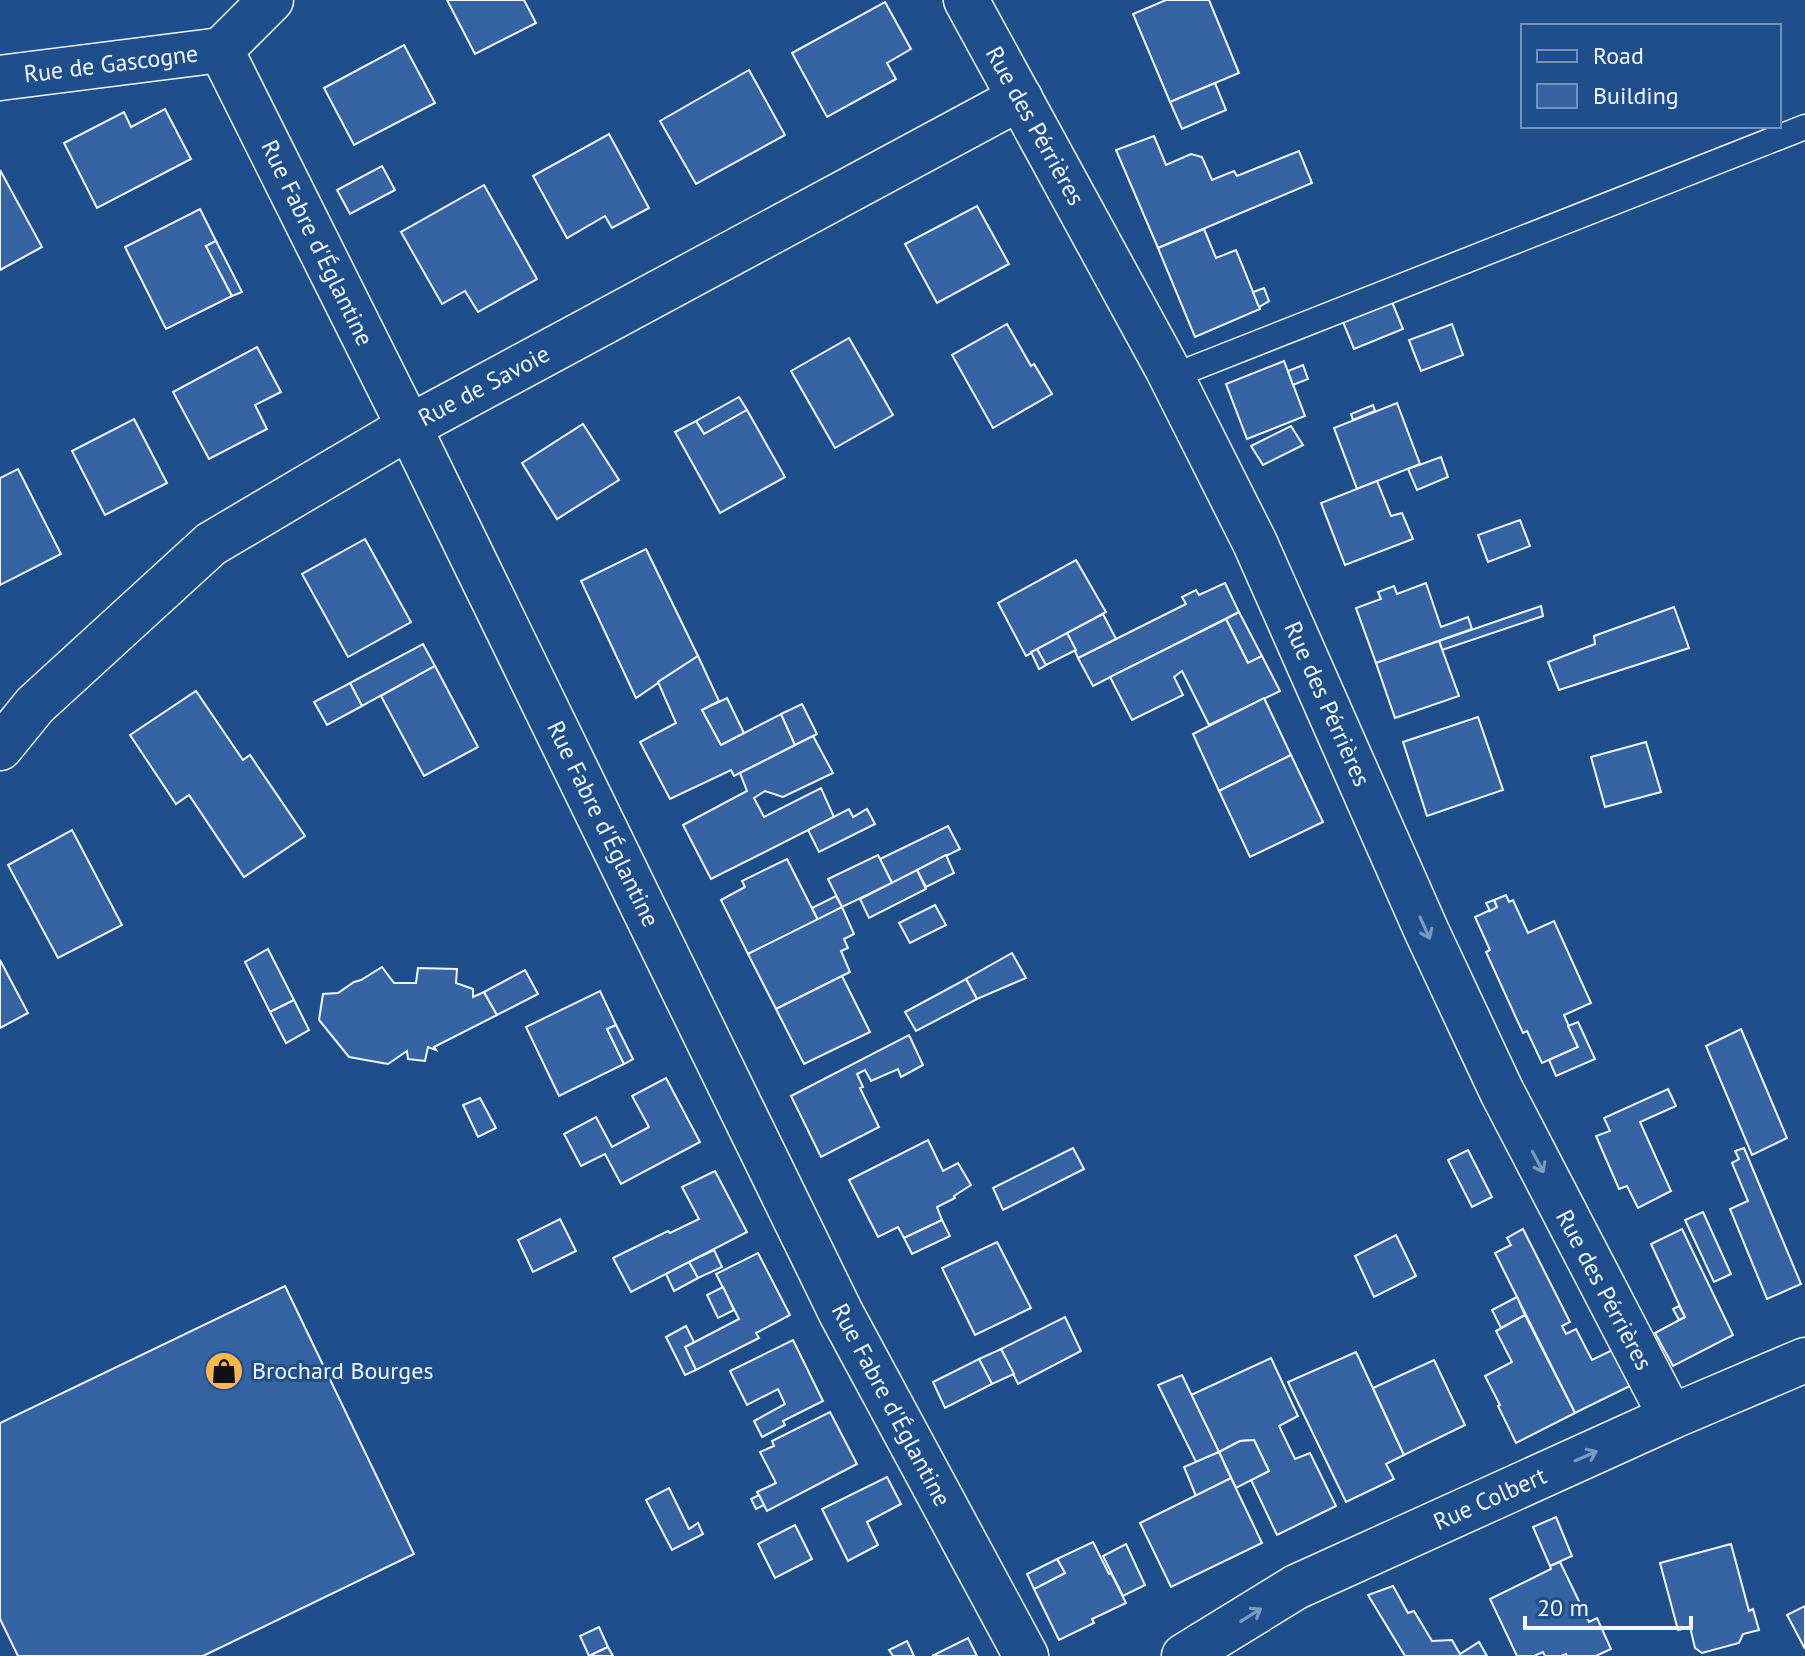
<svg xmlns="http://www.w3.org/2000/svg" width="1805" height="1656" font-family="'PT Sans',sans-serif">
  <rect width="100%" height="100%" fill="#1f4e8c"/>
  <g fill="#3563a3" stroke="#f2f6ff" stroke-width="2">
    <path d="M447,0H524L536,23L475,54Z"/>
    <path d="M1166,0H1209L1239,73L1170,102L1133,14Z"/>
    <path d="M885,2L911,49L887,63L896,79L827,117L792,53Z"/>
    <path d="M404,45L435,103L354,145L324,88Z"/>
    <path d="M749,70L785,135L696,184L660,121Z"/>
    <path d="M1215,83L1226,110L1182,129L1170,102Z"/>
    <path d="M165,109L191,159L97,208L64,143L124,112L131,127Z"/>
    <path d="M609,134L649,208L612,228L605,216L567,238L533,176Z"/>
    <path d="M1154,136L1166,165L1191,154L1202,157L1212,180L1234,171L1237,176L1299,151L1312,183L1158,248L1116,150Z"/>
    <path d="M382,166L395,190L350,214L337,190Z"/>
    <path d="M0,170L42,247L0,270Z"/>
    <path d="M484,185L537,279L478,312L465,291L442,304L401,232Z"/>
    <path d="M977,206L1009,264L937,303L905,244Z"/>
    <path d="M200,209L216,241L206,246L232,296L166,329L125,247Z"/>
    <path d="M1204,229L1216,258L1236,250L1260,309L1195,337L1158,248Z"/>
    <path d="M216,241L242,292L232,296L206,246Z"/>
    <path d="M1264,288L1269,301L1259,307L1253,292Z"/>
    <path d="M1390,297L1403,329L1354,349L1341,317Z"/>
    <path d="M1007,324L1031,366L1034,364L1052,394L993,428L952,355Z"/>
    <path d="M1452,324L1463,355L1421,371L1409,340Z"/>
    <path d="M849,338L893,415L835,448L791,371Z"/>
    <path d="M257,347L281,392L255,405L267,429L209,459L173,392Z"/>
    <path d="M1284,361L1305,416L1247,439L1226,384Z"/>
    <path d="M1303,365L1308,379L1293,385L1288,371Z"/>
    <path d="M739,397L747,410L704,434L696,421Z"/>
    <path d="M1397,403L1420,464L1357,489L1334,428Z"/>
    <path d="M1373,405L1375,411L1353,420L1351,414Z"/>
    <path d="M747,410L785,477L720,513L675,432L696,421L704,434Z"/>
    <path d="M134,419L167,483L105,515L72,451Z"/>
    <path d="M583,424L619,480L557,519L522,463Z"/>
    <path d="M1291,426L1303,445L1263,465L1251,446Z"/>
    <path d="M1441,457L1448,477L1417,490L1408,469Z"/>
    <path d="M18,469L61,554L0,585V478Z"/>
    <path d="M1377,481L1391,516L1402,513L1413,539L1345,565L1321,503Z"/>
    <path d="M1520,520L1530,546L1488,562L1478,535Z"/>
    <path d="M365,539L411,622L348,657L302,574Z"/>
    <path d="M646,549L698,656L636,698L581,581Z"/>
    <path d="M1076,560L1106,612L1026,656L998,603Z"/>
    <path d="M1225,583L1239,612L1093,686L1078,658L1186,604L1182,597L1196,590L1199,595Z"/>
    <path d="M1426,583L1441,627L1468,617L1472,629L1376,663L1356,608L1381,599L1378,592L1394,586L1397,594Z"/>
    <path d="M1541,606L1543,616L1442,650L1439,641Z"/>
    <path d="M1674,607L1689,648L1559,690L1548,662L1595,644L1594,636Z"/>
    <path d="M1239,612L1262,656L1248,663L1226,619Z"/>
    <path d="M1103,614L1116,639L1078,658L1067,633Z"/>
    <path d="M1226,619L1248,663L1262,656L1280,691L1209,725L1182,671L1174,677L1183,695L1132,720L1110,677Z"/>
    <path d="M1067,633L1076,650L1046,665L1037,649Z"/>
    <path d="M1439,641L1459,696L1395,718L1376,663Z"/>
    <path d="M423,644L435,666L362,706L350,683Z"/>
    <path d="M1037,649L1046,665L1039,669L1031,652Z"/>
    <path d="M698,656L719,701L702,710L721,745L781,714L795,745L734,776L731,770L670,799L640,742L676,723L658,682Z"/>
    <path d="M435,666L478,747L424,776L381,696Z"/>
    <path d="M350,683L362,706L327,725L314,702Z"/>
    <path d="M196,691L243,760L250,755L305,836L244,877L189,795L176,804L130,735Z"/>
    <path d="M727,698L744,733L721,745L702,710Z"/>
    <path d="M1264,698L1291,755L1219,791L1193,734Z"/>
    <path d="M802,704L817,734L795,745L781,714Z"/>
    <path d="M1478,717L1503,790L1427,816L1403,742Z"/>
    <path d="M813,736L833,773L783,797L765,791L754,798L764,817L821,788L834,817L711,879L683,825L747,791L740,773Z"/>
    <path d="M1646,742L1661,792L1605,807L1591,757Z"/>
    <path d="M1291,755L1323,822L1250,857L1219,791Z"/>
    <path d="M849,809L853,817L867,809L875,824L819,852L808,830Z"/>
    <path d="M948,826L960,849L892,883L880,859Z"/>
    <path d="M72,830L122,925L58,958L8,865Z"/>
    <path d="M878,855L892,883L842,907L828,879Z"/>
    <path d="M946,855L954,873L926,887L917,870Z"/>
    <path d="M787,859L818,920L748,954L721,900L745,887L742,881Z"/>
    <path d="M917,870L926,889L869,918L860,899Z"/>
    <path d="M1506,895L1509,902L1513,900L1528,933L1554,921L1591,1003L1564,1015L1578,1047L1542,1063L1527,1031L1523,1033L1486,952L1490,950L1475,917L1497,907L1494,900Z"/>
    <path d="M836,896L842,907L818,920L812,908Z"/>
    <path d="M1494,900L1497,907L1490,911L1486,903Z"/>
    <path d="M935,905L946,925L910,943L899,923Z"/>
    <path d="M842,907L854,934L844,939L848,948L841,951L850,972L776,1009L748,954Z"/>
    <path d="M268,949L294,1000L270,1012L245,962Z"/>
    <path d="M1012,953L1026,978L977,999L966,979Z"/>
    <path d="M0,960L28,1013L0,1028Z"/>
    <path d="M382,967L394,983H416L418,968L457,969L456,983L473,989V997L484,992L497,1015L434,1047L436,1050L428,1047L425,1061L408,1059L407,1051L388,1064L349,1057L319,1020L323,994L338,993L354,982L361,980Z"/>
    <path d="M525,970L538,994L497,1015L484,992Z"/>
    <path d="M842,976L870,1032L804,1064L776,1009Z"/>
    <path d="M966,979L977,999L916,1031L905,1012Z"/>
    <path d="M600,991L616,1025L607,1029L624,1064L559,1096L526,1027Z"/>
    <path d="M294,1000L309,1030L286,1043L270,1012Z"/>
    <path d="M1578,1022L1595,1059L1556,1076L1549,1060L1578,1047L1568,1026Z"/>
    <path d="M616,1025L633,1059L624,1064L607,1029Z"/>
    <path d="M1741,1029L1787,1138L1752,1155L1706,1046Z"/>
    <path d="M909,1035L923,1065L901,1077L898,1069L871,1081L865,1070L857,1074L863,1087L860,1088L879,1127L821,1157L791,1096Z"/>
    <path d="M666,1078L700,1142L621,1184L605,1154L581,1166L564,1134L596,1117L612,1147L649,1127L632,1096Z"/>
    <path d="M1668,1089L1676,1106L1640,1122L1671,1191L1638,1208L1627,1186L1619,1189L1596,1136L1610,1131L1604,1118Z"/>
    <path d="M480,1098L496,1128L478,1137L463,1105Z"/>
    <path d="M928,1140L943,1171L958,1163L971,1185L954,1196L955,1198L937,1207L942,1220L904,1238L898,1227L878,1237L849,1180Z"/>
    <path d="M1073,1148L1084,1169L1003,1210L993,1188Z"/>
    <path d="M1744,1148L1801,1284L1767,1299L1730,1209L1748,1201L1732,1163L1739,1159L1735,1151Z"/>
    <path d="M1468,1150L1492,1197L1472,1207L1448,1160Z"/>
    <path d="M715,1171L747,1232L631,1292L613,1258L668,1231L670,1233L699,1219L682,1187Z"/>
    <path d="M1703,1212L1731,1274L1714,1282L1685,1220Z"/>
    <path d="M560,1219L576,1251L533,1272L518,1240Z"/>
    <path d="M942,1220L950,1236L912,1254L904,1238Z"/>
    <path d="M1523,1229L1570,1322L1562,1326L1566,1334L1576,1329L1592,1360L1625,1344L1644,1379L1575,1413L1495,1253L1511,1245L1507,1238Z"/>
    <path d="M1682,1229L1733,1335L1673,1366L1655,1333L1685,1317L1651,1244Z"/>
    <path d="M1396,1235L1416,1276L1374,1297L1355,1256Z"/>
    <path d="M997,1242L1031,1308L975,1335L942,1268Z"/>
    <path d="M714,1250L722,1267L698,1278L689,1262Z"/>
    <path d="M758,1253L790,1315L756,1333L759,1338L696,1370L685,1347L739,1319L716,1274Z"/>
    <path d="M689,1262L698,1278L674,1291L666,1274Z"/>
    <path d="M285,1286L414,1554L203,1656H18L0,1619V1423Z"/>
    <path d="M723,1287L734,1310L718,1318L707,1295Z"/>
    <path d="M1517,1297L1525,1315L1501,1328L1492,1310Z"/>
    <path d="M1679,1306L1685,1317L1679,1320L1673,1309Z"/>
    <path d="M1525,1315L1575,1413L1516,1443L1498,1406L1500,1405L1485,1376L1512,1362L1496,1331Z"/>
    <path d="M1065,1317L1081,1351L1018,1384L1001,1349Z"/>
    <path d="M686,1326L694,1342L685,1347L696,1370L685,1375L666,1337Z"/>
    <path d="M793,1340L823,1401L783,1421L785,1425L762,1437L754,1421L785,1404L778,1389L747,1405L730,1371Z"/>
    <path d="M1001,1349L1014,1374L992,1384L979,1359Z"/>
    <path d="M1356,1352L1404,1455L1386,1464L1394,1479L1346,1502L1288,1382Z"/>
    <path d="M1271,1358L1298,1416L1279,1426L1295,1459L1310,1453L1336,1506L1277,1535L1251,1480L1269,1471L1254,1440L1240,1441L1219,1452L1191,1395Z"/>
    <path d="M979,1359L992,1384L945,1408L933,1382Z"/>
    <path d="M1434,1360L1465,1425L1404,1455L1373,1388Z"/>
    <path d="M1182,1375L1219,1452L1196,1462L1158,1385Z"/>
    <path d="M830,1412L857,1464L767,1511L757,1492L776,1483L760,1452L774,1446L772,1441Z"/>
    <path d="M1254,1440L1269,1471L1236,1488L1219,1452L1240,1441Z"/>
    <path d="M1219,1452L1231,1478L1196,1496L1184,1467Z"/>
    <path d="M887,1477L901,1504L867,1522L878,1545L848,1561L822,1509Z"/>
    <path d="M1231,1478L1262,1543L1171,1587L1140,1523Z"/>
    <path d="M669,1488L689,1529L698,1523L703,1534L672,1550L646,1500Z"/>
    <path d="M759,1495L764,1505L756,1509L751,1499Z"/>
    <path d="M1556,1517L1572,1556L1550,1566L1533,1527Z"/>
    <path d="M795,1525L812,1559L775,1578L758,1544Z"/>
    <path d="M1093,1542L1109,1574L1111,1573L1126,1603L1092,1619L1094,1623L1059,1640L1034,1589L1065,1573L1057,1559Z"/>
    <path d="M1126,1544L1145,1585L1123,1596L1103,1556Z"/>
    <path d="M1731,1544L1749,1611L1753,1609L1759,1630L1743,1634L1739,1643L1702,1653L1695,1648L1690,1627L1678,1630L1660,1563Z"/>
    <path d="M1057,1559L1065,1573L1034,1589L1027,1574Z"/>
    <path d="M1560,1562L1589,1622L1597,1618L1611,1649L1596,1656H1567L1566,1654L1561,1656H1545L1543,1652L1534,1656H1517L1490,1599L1551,1569L1550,1566Z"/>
    <path d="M1393,1586L1408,1613L1414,1611L1432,1641L1452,1640L1460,1654L1479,1642L1487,1656H1405L1368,1595Z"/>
    <path d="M1805,1606V1649L1787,1615Z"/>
    <path d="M599,1627L608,1647L589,1656L580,1636Z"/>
    <path d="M968,1638L977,1656H932Z"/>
    <path d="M907,1641L914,1656H893L889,1650Z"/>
    <path d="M608,1647L613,1656H589Z"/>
  </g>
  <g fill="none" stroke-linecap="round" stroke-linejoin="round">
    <g stroke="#f2f6ff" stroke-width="27">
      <path id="service" d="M1171,377L1805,127"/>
    </g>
    <g stroke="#f2f6ff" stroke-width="47">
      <g id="minor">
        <path d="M271,0L221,50L409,427L841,1313L1026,1656"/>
        <path d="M966,0L1168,370L1255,543L1427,932L1502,1092L1671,1417"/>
        <path d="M0,78L221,50"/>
        <path d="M0,748L35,705L211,544L409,427L1020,98"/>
        <path d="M1184,1656L1296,1587L1671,1417L1805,1360"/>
      </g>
    </g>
    <use href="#service" stroke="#1f4e8c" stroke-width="24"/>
    <use href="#minor" stroke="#1f4e8c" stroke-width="44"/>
  </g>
  <defs><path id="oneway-shaft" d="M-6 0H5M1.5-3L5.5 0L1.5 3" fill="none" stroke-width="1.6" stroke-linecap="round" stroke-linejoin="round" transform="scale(2)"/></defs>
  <g stroke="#7e9ac0">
    <use href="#oneway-shaft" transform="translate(1425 928) rotate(66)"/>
    <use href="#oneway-shaft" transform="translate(1538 1162) rotate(62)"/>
    <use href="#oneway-shaft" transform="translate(1586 1456) rotate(-24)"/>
    <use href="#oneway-shaft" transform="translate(1251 1615) rotate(-32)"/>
  </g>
  <defs>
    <g id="shop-disc" transform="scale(2)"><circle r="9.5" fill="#ffb74d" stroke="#1f4e8c"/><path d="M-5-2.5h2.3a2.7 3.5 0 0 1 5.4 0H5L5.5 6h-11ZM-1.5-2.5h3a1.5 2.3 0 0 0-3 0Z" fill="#111"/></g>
  </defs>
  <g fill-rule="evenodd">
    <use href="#shop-disc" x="224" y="1371"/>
  </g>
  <g text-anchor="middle" stroke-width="6" stroke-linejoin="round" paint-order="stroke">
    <g font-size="24" fill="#f2f6ff" stroke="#1f4e8c">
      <text transform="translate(111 64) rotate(-7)" y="8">Rue de Gascogne</text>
      <text transform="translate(1035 126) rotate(61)" y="8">Rue des Pérrières</text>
      <text transform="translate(317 243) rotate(64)" y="8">Rue Fabre d'Églantine</text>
      <text transform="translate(484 386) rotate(-28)" y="8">Rue de Savoie</text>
      <text transform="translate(1327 704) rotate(66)" y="8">Rue des Pérrières</text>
      <text transform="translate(603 824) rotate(64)" y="8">Rue Fabre d'Églantine</text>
      <text transform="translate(1604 1290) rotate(62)" y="8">Rue des Pérrières</text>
      <text transform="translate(891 1405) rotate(62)" y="8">Rue Fabre d'Églantine</text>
      <text transform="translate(1490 1499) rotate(-24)" y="8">Rue Colbert</text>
    </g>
    <g font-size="24" fill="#f2f6ff" stroke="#1f4e8c" text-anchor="start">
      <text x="252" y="1379">Brochard Bourges</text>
    </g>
  </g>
  <rect x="1521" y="24" width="260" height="104" fill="#1f4e8c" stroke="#7391ba" stroke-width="2"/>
  <rect x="1537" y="50" width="40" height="12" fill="#1f4e8c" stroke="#7391ba" stroke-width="2"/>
  <text x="1593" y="64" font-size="24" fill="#f2f6ff">Road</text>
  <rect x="1537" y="84" width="40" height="24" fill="#3563a3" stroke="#7391ba" stroke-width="2"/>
  <text x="1593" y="104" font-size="24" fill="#f2f6ff">Building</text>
  <path d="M1525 1616v12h166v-12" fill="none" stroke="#f2f6ff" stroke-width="4"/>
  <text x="1537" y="1616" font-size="24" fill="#f2f6ff" stroke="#1f4e8c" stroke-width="6" paint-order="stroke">20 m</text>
</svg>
